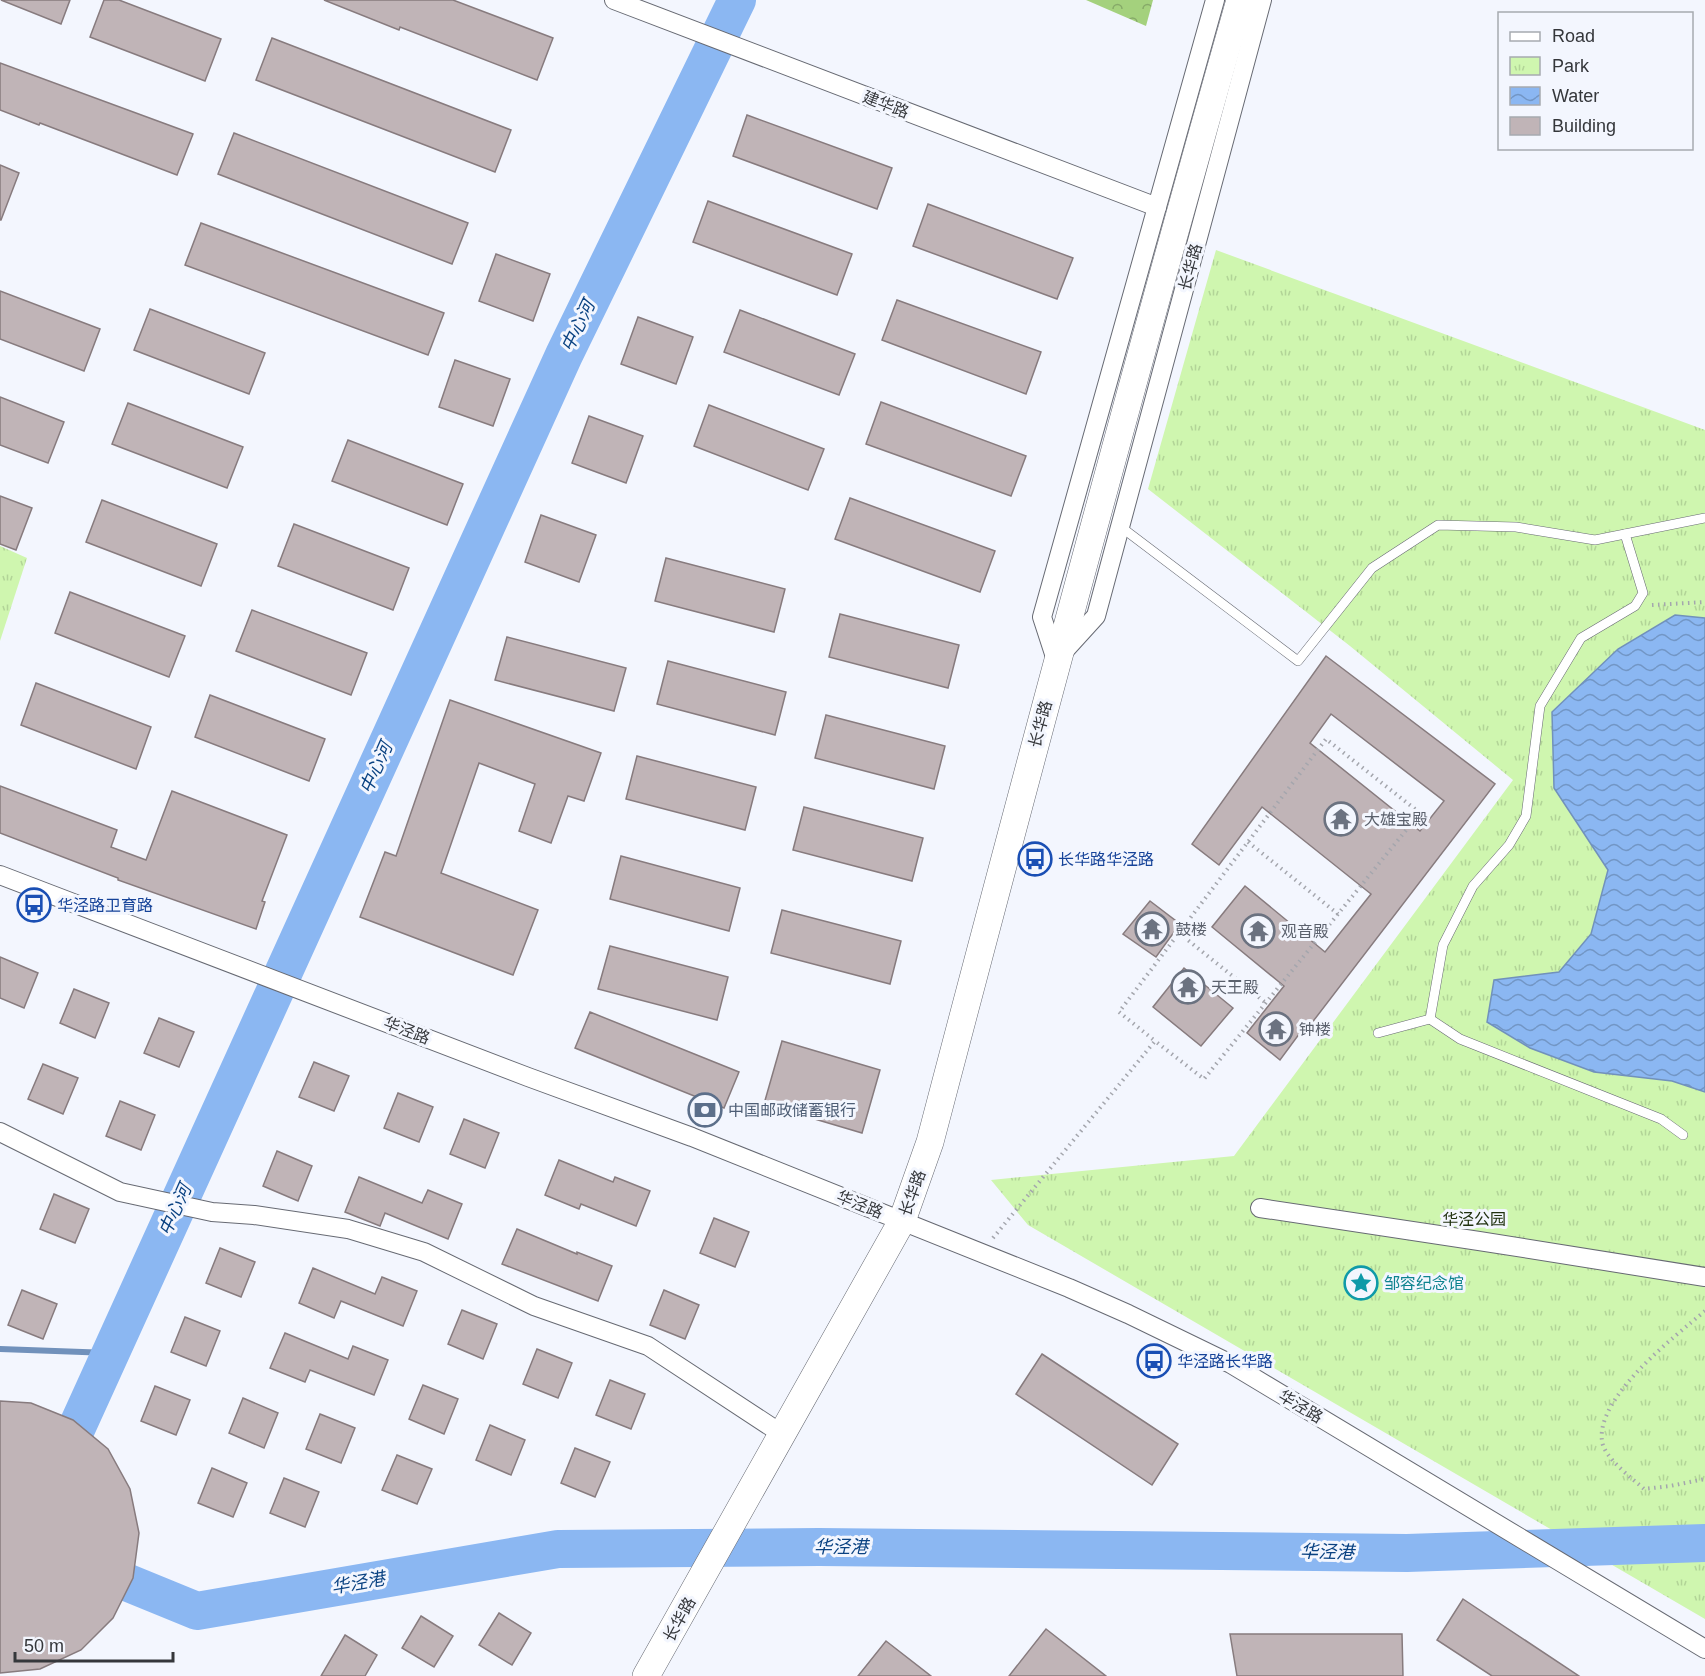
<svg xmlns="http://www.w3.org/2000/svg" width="1705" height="1676" font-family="Arial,'Noto Sans SC',sans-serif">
  <defs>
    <pattern id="forest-crowns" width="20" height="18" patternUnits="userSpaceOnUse" patternTransform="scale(1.5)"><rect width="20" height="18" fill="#a4d17d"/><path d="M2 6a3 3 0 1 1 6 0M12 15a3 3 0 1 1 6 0" fill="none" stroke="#86aa68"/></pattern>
    <pattern id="park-tufts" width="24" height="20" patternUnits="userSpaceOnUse" patternTransform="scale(1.5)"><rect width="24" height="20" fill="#cff6af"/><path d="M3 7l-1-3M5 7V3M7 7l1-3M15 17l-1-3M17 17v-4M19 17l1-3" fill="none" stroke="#b2d497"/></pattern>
    <pattern id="water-waves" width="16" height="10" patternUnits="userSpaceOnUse" patternTransform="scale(1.5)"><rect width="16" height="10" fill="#8bb7f2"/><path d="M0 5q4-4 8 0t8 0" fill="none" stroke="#7296c5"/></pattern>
  </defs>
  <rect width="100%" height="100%" fill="#f3f6fe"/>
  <path fill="url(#forest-crowns)" d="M1086,0H1153L1146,26Z"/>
  <g fill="url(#park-tufts)">
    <path d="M1216,250L1705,430V1619L1028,1225L991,1180L1234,1156L1513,780L1350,646L1148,489Z"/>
    <path d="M0,546L27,558L0,641Z"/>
  </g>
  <path fill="url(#water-waves)" stroke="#7191bb" stroke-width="1.5" d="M1675,615L1705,618V1092L1672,1081L1594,1072L1530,1048L1487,1022L1494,980L1559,972L1591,934L1608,870L1554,788L1552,712L1618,649Z"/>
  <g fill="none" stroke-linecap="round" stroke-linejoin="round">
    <path stroke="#7191bb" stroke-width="6" d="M0,1349L110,1353"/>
    <g stroke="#8bb7f2" stroke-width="38">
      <path d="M57,1471L564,355L737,0"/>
      <path d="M82,1564L197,1611L558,1549L819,1547L1407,1553L1705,1543"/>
    </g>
  </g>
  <g fill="#c0b4b7" stroke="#877b7e" stroke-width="1.5" fill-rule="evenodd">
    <path d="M1,0H70L61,24Z"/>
    <path d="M104,0H119L221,39L205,81L90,37Z"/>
    <path d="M324,0H453L553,38L537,80L400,27L399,30Z"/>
    <path d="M272,38L511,130L495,172L256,80Z"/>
    <path d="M0,63L193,134L177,175L40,123L39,125L0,110Z"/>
    <path d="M747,115L892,168L877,209L733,156Z"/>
    <path d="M234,133L468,223L452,264L218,174Z"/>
    <path d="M0,165L19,173L1,220H0Z"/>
    <path d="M708,201L852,254L837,295L693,242Z"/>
    <path d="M928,204L1073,258L1057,299L913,246Z"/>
    <path d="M201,223L444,313L428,355L185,265Z"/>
    <path d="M496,254L550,274L533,321L479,301Z"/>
    <path d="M0,291L100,329L84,371L0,339Z"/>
    <path d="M897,300L1041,352L1026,394L882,340Z"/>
    <path d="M150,309L265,353L249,394L134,350Z"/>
    <path d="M740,310L855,354L839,395L724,352Z"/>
    <path d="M638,317L693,337L676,384L621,364Z"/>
    <path d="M455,360L510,379L493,426L439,407Z"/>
    <path d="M0,397L64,422L48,463L0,445Z"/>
    <path d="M881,402L1026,456L1011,496L866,444Z"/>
    <path d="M128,403L243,447L227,488L112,444Z"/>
    <path d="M709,405L824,449L808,490L694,446Z"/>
    <path d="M589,416L643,436L626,483L572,463Z"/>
    <path d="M348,440L463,484L447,525L332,481Z"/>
    <path d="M0,496L32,508L16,550L0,544Z"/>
    <path d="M850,498L995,551L980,592L835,539Z"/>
    <path d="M102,500L217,544L201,586L86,542Z"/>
    <path d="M541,515L596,535L579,582L525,562Z"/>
    <path d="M294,524L409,568L393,610L278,566Z"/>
    <path d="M666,558L785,589L774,632L655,601Z"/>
    <path d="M70,592L185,636L169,677L55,633Z"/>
    <path d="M252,610L367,653L351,695L236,651Z"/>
    <path d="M840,614L959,645L948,688L829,657Z"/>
    <path d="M507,637L626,668L614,711L495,680Z"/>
    <path d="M1326,656L1495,784L1311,1024L1308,1022L1280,1060L1247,1033L1284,986L1212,927L1245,886L1325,952L1371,894L1262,807L1219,865L1192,844ZM1331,714L1444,801L1420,831L1310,743Z"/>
    <path d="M668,661L786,692L775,735L657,704Z"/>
    <path d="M36,683L151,727L136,769L21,725Z"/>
    <path d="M210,695L325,739L309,781L195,737Z"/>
    <path d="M450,700L601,753L584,801L568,796L551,843L519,831L535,784L479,763L441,873L538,910L513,975L360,917L385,852L396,856Z"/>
    <path d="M826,715L945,746L934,789L815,758Z"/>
    <path d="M637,756L756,787L745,830L626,799Z"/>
    <path d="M0,786L117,830L111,847L146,860L172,791L287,835L262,901L265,902L256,929L118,880V878L0,833Z"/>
    <path d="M804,807L923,838L912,881L793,850Z"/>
    <path d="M621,856L740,888L729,931L610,899Z"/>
    <path d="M1150,901L1180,924L1156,957L1123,934Z"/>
    <path d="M782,910L901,941L890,984L771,953Z"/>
    <path d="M610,946L728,977L717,1020L598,989Z"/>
    <path d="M0,957L38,973L24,1008L0,998Z"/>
    <path d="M1184,968L1233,1008L1201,1046L1153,1007Z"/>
    <path d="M74,989L109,1003L95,1038L60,1023Z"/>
    <path d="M590,1012L739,1072L724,1108L575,1048Z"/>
    <path d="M159,1018L194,1032L179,1067L144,1053Z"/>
    <path d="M782,1041L880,1070L862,1133L764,1104Z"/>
    <path d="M314,1062L349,1076L334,1111L299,1097Z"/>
    <path d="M43,1064L78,1078L63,1114L28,1099Z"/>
    <path d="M398,1093L433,1107L419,1142L384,1128Z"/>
    <path d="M120,1101L155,1115L141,1150L106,1136Z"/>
    <path d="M464,1119L499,1133L485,1168L450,1154Z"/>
    <path d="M277,1151L312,1166L298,1201L263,1186Z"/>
    <path d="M559,1160L613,1182L615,1177L650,1191L636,1226L581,1204L579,1209L545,1195Z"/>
    <path d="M359,1177L422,1203L428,1190L462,1204L448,1239L385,1213L380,1226L345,1212Z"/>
    <path d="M54,1194L89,1209L75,1243L40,1229Z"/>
    <path d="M714,1218L749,1232L735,1267L700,1253Z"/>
    <path d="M517,1229L577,1254V1252L612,1266L598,1301L502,1264Z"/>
    <path d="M220,1248L255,1262L241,1297L206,1283Z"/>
    <path d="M313,1268L375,1294L382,1277L417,1291L403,1326L341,1301L334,1318L299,1303Z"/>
    <path d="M22,1290L57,1304L43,1339L8,1325Z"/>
    <path d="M664,1290L699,1305L685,1339L650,1325Z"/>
    <path d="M462,1310L497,1324L483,1359L448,1344Z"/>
    <path d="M185,1317L220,1331L206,1366L171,1352Z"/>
    <path d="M285,1333L348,1359L353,1346L388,1360L374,1395L310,1370L305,1382L270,1368Z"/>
    <path d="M537,1349L572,1363L558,1398L523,1384Z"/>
    <path d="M1042,1354L1178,1444L1152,1485L1016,1394Z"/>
    <path d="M610,1380L645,1394L631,1429L596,1415Z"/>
    <path d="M423,1385L458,1399L444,1434L409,1419Z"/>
    <path d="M155,1386L190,1400L176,1435L141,1421Z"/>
    <path d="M243,1398L278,1413L264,1448L229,1433Z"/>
    <path d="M0,1401L31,1403L73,1420L108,1449L130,1489L139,1533L133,1578L113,1618L81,1650L40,1669L0,1673Z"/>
    <path d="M320,1414L355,1428L341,1463L306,1449Z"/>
    <path d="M490,1425L525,1440L511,1475L476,1460Z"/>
    <path d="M575,1448L610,1462L595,1497L561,1483Z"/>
    <path d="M397,1455L432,1469L417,1504L382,1490Z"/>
    <path d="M212,1468L247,1483L233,1517L198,1503Z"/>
    <path d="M284,1478L319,1492L305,1527L270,1513Z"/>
    <path d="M1463,1599L1579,1676H1492L1437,1640Z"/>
    <path d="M499,1613L531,1633L512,1665L479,1645Z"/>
    <path d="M421,1616L453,1636L434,1667L402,1648Z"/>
    <path d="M1046,1629L1106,1676H1009Z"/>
    <path d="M1230,1634H1402L1403,1676H1237Z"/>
    <path d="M345,1635L377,1655L365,1676H321Z"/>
    <path d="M886,1641L931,1676H858Z"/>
  </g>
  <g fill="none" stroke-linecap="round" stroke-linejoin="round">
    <g stroke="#676a73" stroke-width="10">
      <g id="lane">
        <path d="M1121,527L1298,661L1372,568L1438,525L1516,527L1595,540L1705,518"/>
        <path d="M1625,534L1643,593L1635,606L1581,638L1540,706L1526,816L1509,845L1473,886L1443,945L1430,1019L1460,1039L1661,1119L1683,1135"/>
        <path d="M1378,1033L1430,1019"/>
      </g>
    </g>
    <g stroke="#676a73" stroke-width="20">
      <g id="street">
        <path d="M614,0L1157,207"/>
        <path d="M1215,0L1042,617L1056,660L1096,616L1262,0"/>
        <path d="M0,875L528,1077L692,1137L1069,1288L1128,1314L1231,1364L1705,1649"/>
        <path d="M0,1132L120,1192L212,1212L254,1215L348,1229L424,1252L534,1306L648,1346L782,1434"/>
        <path d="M1260,1208L1479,1241L1705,1277"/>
      </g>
    </g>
    <g stroke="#676a73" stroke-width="28">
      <path id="secondary" d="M646,1676L902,1221L930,1142C1030,761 1132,380 1240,0"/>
    </g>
    <g stroke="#a4a6ad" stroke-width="4" stroke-dasharray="1.5 4.5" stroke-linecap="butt">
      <path d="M1652,605L1705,602"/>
      <path d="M1248,842L1338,914"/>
      <path d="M1179,933L1266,1003"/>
      <path d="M993,1238L1155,1041L1204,1079L1420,813L1326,739L1119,1012L1155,1041"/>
      <path d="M1705,1311C1674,1337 1596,1397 1602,1441C1604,1458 1632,1478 1644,1489L1670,1486L1705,1479"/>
    </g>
    <use href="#lane" stroke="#fff" stroke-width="9"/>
    <use href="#street" stroke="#fff" stroke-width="18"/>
    <use href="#secondary" stroke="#fff" stroke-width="27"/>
  </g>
  <defs>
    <g id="temple-ring" transform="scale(1.725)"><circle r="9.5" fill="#f3f6fe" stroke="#6b7280" stroke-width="1.5"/><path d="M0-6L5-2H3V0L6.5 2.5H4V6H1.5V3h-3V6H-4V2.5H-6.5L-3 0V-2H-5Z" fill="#6b7280"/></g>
    <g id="bus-ring" transform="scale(1.725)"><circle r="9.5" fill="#f3f6fe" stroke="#1a4fb4" stroke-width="1.5"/><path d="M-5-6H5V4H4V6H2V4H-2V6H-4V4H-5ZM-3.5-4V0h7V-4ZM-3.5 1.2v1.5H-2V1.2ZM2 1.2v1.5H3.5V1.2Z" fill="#1a4fb4"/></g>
    <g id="bank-ring" transform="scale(1.725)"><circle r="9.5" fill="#f3f6fe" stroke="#5c6f8a" stroke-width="1.5"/><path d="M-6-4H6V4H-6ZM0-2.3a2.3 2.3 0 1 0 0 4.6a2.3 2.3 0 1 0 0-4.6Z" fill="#5c6f8a"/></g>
    <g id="sight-ring" transform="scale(1.725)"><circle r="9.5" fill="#f3f6fe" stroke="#0f9aa8" stroke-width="1.5"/><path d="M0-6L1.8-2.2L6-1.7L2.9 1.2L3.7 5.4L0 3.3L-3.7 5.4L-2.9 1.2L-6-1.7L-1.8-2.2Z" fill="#0f9aa8"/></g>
  </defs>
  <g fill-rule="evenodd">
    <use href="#temple-ring" x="1341" y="819"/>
    <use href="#bus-ring" x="1035" y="859"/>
    <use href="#bus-ring" x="34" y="905"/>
    <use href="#temple-ring" x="1152" y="929"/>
    <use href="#temple-ring" x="1258" y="931"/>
    <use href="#temple-ring" x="1188" y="987"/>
    <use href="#temple-ring" x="1276" y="1029"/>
    <use href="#bank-ring" x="705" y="1110"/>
    <use href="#sight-ring" x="1361" y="1283"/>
    <use href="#bus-ring" x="1154" y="1361"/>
  </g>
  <g text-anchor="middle" stroke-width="6" stroke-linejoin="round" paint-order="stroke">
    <g font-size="16" fill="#35373b" stroke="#f3f6fe">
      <text transform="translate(886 104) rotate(21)" y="6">建华路</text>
      <text transform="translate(1190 267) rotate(-75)" y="6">长华路</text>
      <text transform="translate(1040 724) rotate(-75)" y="6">长华路</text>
      <text transform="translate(407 1030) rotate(21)" y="6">华泾路</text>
      <text transform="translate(912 1193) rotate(-70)" y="6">长华路</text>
      <text transform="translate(860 1204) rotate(22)" y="6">华泾路</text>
      <text transform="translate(1301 1406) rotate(31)" y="6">华泾路</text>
      <text transform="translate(679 1619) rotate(-61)" y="6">长华路</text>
    </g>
    <g font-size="16" fill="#5b616d" stroke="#f3f6fe" text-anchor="start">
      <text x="1364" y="825">大雄宝殿</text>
      <text x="1175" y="935">鼓楼</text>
      <text x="1281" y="937">观音殿</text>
      <text x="1211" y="993">天王殿</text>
      <text x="1299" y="1035">钟楼</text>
    </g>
    <g font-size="16" fill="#164399" stroke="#f3f6fe" text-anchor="start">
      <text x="1058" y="865">长华路华泾路</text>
      <text x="57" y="911">华泾路卫育路</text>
      <text x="1177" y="1367">华泾路长华路</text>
    </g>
    <g font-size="16" fill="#4e5e75" stroke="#f3f6fe" text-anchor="start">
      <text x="728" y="1116">中国邮政储蓄银行</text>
    </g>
    <g font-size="16" fill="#20310f" stroke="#f3f6fe">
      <text x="1474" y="1225">华泾公园</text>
    </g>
    <g font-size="16" fill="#0d838f" stroke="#f3f6fe" text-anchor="start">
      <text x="1384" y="1289">邹容纪念馆</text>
    </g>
    <g font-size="18" font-style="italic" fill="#0a4282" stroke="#f3f6fe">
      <text transform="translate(578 326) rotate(-64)" y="6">中心河</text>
      <text transform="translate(376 768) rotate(-66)" y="6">中心河</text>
      <text transform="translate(175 1210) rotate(-66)" y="6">中心河</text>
      <text x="841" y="1553">华泾港</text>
      <text transform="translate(1327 1552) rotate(1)" y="6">华泾港</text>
      <text transform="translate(358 1583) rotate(-10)" y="6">华泾港</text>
    </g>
  </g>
  <rect x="1498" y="12" width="195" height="138" fill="#f3f6fe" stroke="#a7aab0" stroke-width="1.5"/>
  <rect x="1510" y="32" width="30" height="9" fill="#ffffff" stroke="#a7aab0" stroke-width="1.5"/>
  <text x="1552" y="42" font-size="18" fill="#35373b">Road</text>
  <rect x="1510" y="57" width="30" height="18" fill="url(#park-tufts)" stroke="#a7aab0" stroke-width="1.5"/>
  <text x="1552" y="72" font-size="18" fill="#35373b">Park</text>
  <rect x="1510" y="87" width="30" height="18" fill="url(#water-waves)" stroke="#a7aab0" stroke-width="1.5"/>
  <text x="1552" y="102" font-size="18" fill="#35373b">Water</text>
  <rect x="1510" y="117" width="30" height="18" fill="#c0b4b7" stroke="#a7aab0" stroke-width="1.5"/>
  <text x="1552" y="132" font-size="18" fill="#35373b">Building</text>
  <path d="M15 1652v9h158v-9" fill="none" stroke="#35373b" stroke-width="3"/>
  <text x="24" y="1652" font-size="18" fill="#35373b" stroke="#f3f6fe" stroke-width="4.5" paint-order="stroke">50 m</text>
</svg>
